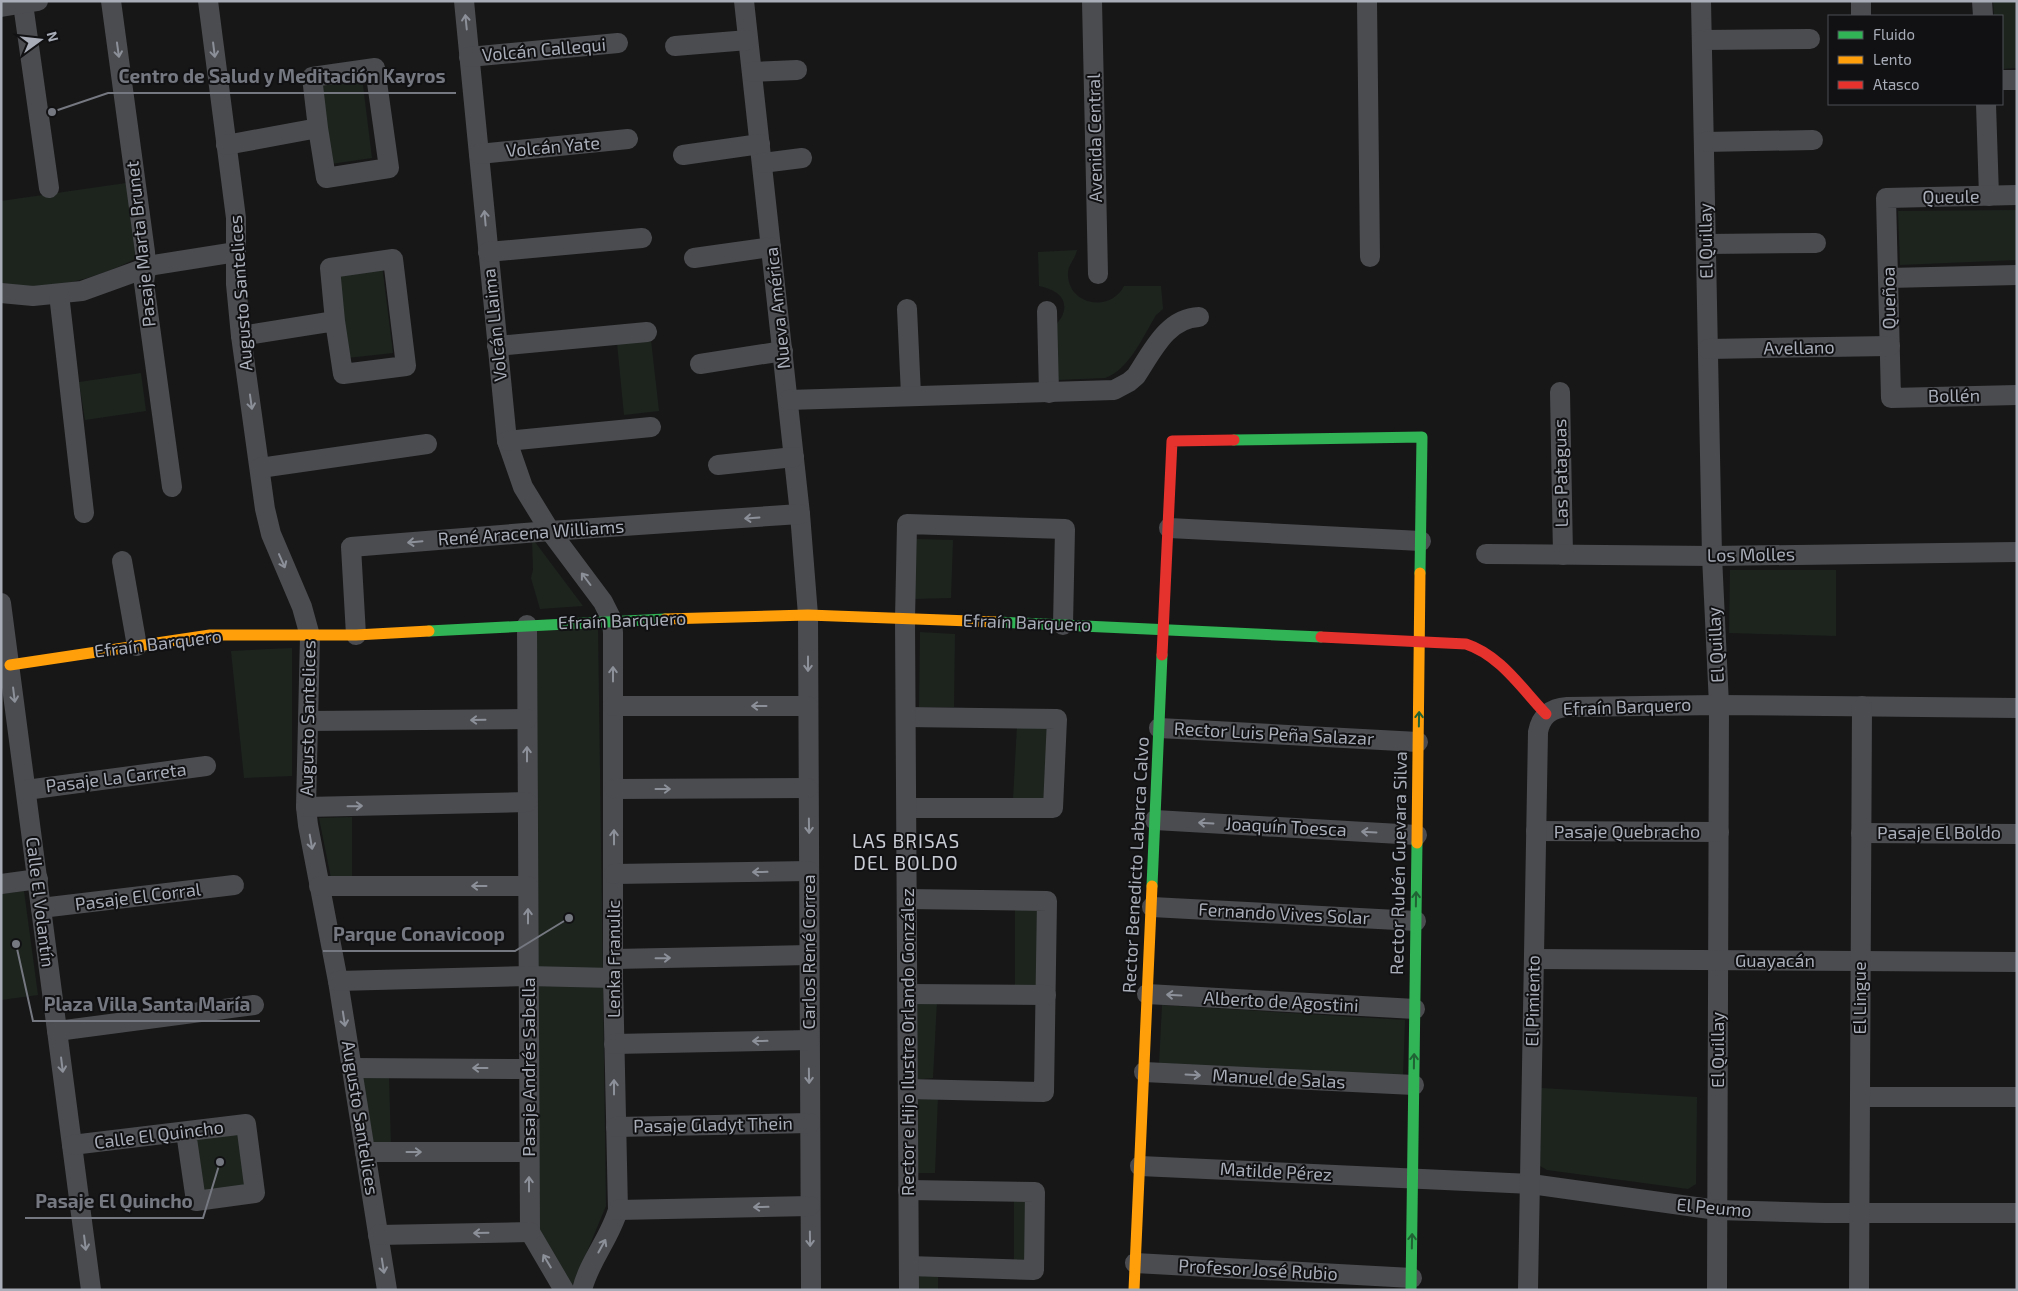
<svg xmlns="http://www.w3.org/2000/svg" width="2018" height="1291" font-family="'Exo 2',sans-serif">
  <rect width="100%" height="100%" fill="#171717"/>
  <g fill="#1d241e">
    <path d="M1993,1H2017V68L2002,69V16H1994Z"/>
    <path d="M362,77L372,158L331,164L320,83Z"/>
    <path d="M126,183L137,258C95,279 48,293 1,283V201Z"/>
    <path d="M2017,210V260L1900,265L1898,211Z"/>
    <path d="M1077,250C1075,260 1067,265 1068,276C1070,306 1111,312 1124,286H1161L1163,309L1156,315C1144,335 1128,371 1105,378L1057,380C1057,363 1056,345 1056,328C1056,322 1061,320 1063,314C1069,296 1053,289 1039,286L1038,252Z"/>
    <path d="M382,265L393,353L347,358L336,271Z"/>
    <path d="M651,340L659,411L624,415L617,343Z"/>
    <path d="M141,373L146,411L85,420L79,382Z"/>
    <path d="M532,538L583,606L540,609L531,578L533,570Z"/>
    <path d="M915,539L953,540L951,598L914,599Z"/>
    <path d="M1730,570H1836V636L1729,633Z"/>
    <path d="M598,627L606,1206L571,1290L537,1227L536,630Z"/>
    <path d="M920,632L955,634L954,707H919Z"/>
    <path d="M292,648V776L244,778L231,651Z"/>
    <path d="M1017,725L1049,726L1048,801L1013,800Z"/>
    <path d="M352,817V883H332L319,818Z"/>
    <path d="M24,891L38,995L1,1000V894Z"/>
    <path d="M1015,903L1044,904L1043,992L1015,991Z"/>
    <path d="M916,1001H937L933,1078L912,1080Z"/>
    <path d="M1162,1005L1405,1020L1403,1077L1159,1065Z"/>
    <path d="M389,1077L391,1146H374L363,1078Z"/>
    <path d="M1541,1088L1697,1097L1696,1184L1688,1189L1547,1170L1540,1166Z"/>
    <path d="M914,1096H938L935,1173H914Z"/>
    <path d="M241,1129L249,1188L200,1194L192,1136Z"/>
    <path d="M1014,1196H1032L1031,1266H1014Z"/>
    <rect x="919" y="1271" width="19" height="19"/>
  </g>
  <g fill="none" stroke-linecap="round" stroke-linejoin="round">
    <g stroke="#4b4c50" stroke-width="20">
      <path d="M111,1L145,252L146,267L144,283L172,487"/>
      <path d="M208,1L236,218V284L241,336L265,509L271,534L302,607L310,636L306,807L308,825L338,981L387,1290"/>
      <path d="M464,1L507,441L523,487L550,531L603,602L612,620L613,633V978L618,1210C610,1238 589,1261 582,1290"/>
      <path d="M744,1L800,514L808,615L811,1290"/>
      <path d="M1092,1L1098,274"/>
      <path d="M1367,1L1370,257"/>
      <path d="M1701,1L1712,556L1719,705L1717,1290"/>
      <path d="M1861,1V16"/>
      <path d="M1982,1L1983,16"/>
      <path d="M23,4L49,188"/>
      <path d="M1,7L38,1"/>
      <path d="M1702,40L1810,39"/>
      <path d="M675,46L748,40"/>
      <path d="M469,57L618,43"/>
      <path d="M752,72L797,70"/>
      <path d="M2002,80H2017"/>
      <path d="M1986,104L1989,196"/>
      <path d="M1704,142L1813,140"/>
      <path d="M226,145L318,128L326,178L389,168L375,68L312,77L318,128"/>
      <path d="M479,154L628,139"/>
      <path d="M683,155L760,144"/>
      <path d="M762,163L802,158"/>
      <path d="M2017,195L1886,198L1891,398L2017,395"/>
      <path d="M1706,244L1816,243"/>
      <path d="M488,252L642,238"/>
      <path d="M694,258L771,247"/>
      <path d="M1888,278L2017,275"/>
      <path d="M1,293L33,296L82,291L154,265L236,252"/>
      <path d="M59,294L84,513"/>
      <path d="M907,309L911,395"/>
      <path d="M1047,311L1049,393"/>
      <path d="M241,336L335,321L343,374L406,366L393,259L330,268L335,321"/>
      <path d="M497,346L647,332"/>
      <path d="M1708,349L1890,346"/>
      <path d="M700,364L783,351"/>
      <path d="M1560,392L1563,555"/>
      <path d="M788,400L1114,390L1129,382L1136,376C1152,352 1167,318 1199,317"/>
      <path d="M507,441L651,427"/>
      <path d="M718,465L794,457"/>
      <path d="M260,468L427,444"/>
      <path d="M1169,528L1421,541"/>
      <path d="M1486,554L1712,556L2017,552"/>
      <path d="M122,561L137,646"/>
      <path d="M1,603L91,1290"/>
      <path d="M527,625L530,1232L564,1290"/>
      <path d="M356,635L351,547L550,531L800,514"/>
      <path d="M613,706H808"/>
      <path d="M906,717L1057,719L1053,808H907"/>
      <path d="M308,721L527,719"/>
      <path d="M1159,728L1418,742"/>
      <path d="M614,789L808,788"/>
      <path d="M26,790L206,766"/>
      <path d="M306,807L527,802"/>
      <path d="M1155,820L1417,835"/>
      <path d="M1536,831L1719,832"/>
      <path d="M1861,833L2017,834"/>
      <path d="M614,874L809,871"/>
      <path d="M1,884L38,879"/>
      <path d="M319,886H528"/>
      <path d="M907,899L1047,901L1044,1092L908,1089"/>
      <path d="M1152,907L1416,921"/>
      <path d="M41,908L234,885"/>
      <path d="M614,959L809,955"/>
      <path d="M1534,959L2017,962"/>
      <path d="M338,981L528,976L613,978"/>
      <path d="M908,994L1046,995"/>
      <path d="M1147,994L1415,1009"/>
      <path d="M57,1031L254,1005"/>
      <path d="M614,1044L809,1040"/>
      <path d="M352,1068L529,1069"/>
      <path d="M1144,1072L1414,1085"/>
      <path d="M1860,1097H2017"/>
      <path d="M616,1127L810,1123"/>
      <path d="M72,1145L246,1124L255,1193L196,1201L186,1132"/>
      <path d="M365,1152H529"/>
      <path d="M1140,1166L1531,1184L1717,1210L1825,1213H2017"/>
      <path d="M908,1190L1035,1192L1034,1270L909,1266"/>
      <path d="M618,1210L810,1206"/>
      <path d="M378,1235L530,1232"/>
      <path d="M1135,1263L1412,1278"/>
      <path d="M909,1290L905,619L907,524L1065,529L1063,625"/>
      <path d="M1528,1290L1538,732C1541,716 1551,708 1567,707L1719,705L2017,708"/>
      <path d="M1859,1290L1862,706"/>
    </g>
    <g stroke="#30b455" stroke-width="11">
      <path d="M1234,440L1422,437L1420,573"/>
      <path d="M997,622L1321,637"/>
      <path d="M429,631L665,619"/>
      <path d="M1152,886L1162,655"/>
      <path d="M1411,1290L1417,843"/>
    </g>
    <g stroke="#ff9f0a" stroke-width="11">
      <path d="M665,619L808,615L997,622"/>
      <path d="M10,665L210,635H356L429,631"/>
      <path d="M1417,843L1420,573"/>
      <path d="M1134,1290L1152,886"/>
    </g>
    <g stroke="#e5322d" stroke-width="11">
      <path d="M1321,637L1466,644C1500,655 1522,689 1546,714"/>
      <path d="M1162,655L1172,441L1234,440"/>
    </g>
  </g>
  <defs><path id="oneway-shaft" d="M-6 0H5M1.5-3L5.5 0L1.5 3" fill="none" stroke-width="1.6" stroke-linecap="round" stroke-linejoin="round" transform="scale(1.25)"/></defs>
  <g stroke="#8c9099">
    <use href="#oneway-shaft" transform="translate(466 22) rotate(-96)"/>
    <use href="#oneway-shaft" transform="translate(118 50) rotate(82)"/>
    <use href="#oneway-shaft" transform="translate(214 50) rotate(83)"/>
    <use href="#oneway-shaft" transform="translate(485 218) rotate(-95)"/>
    <use href="#oneway-shaft" transform="translate(251 402) rotate(82)"/>
    <use href="#oneway-shaft" transform="translate(752 518) rotate(176)"/>
    <use href="#oneway-shaft" transform="translate(415 542) rotate(175)"/>
    <use href="#oneway-shaft" transform="translate(282 561) rotate(66)"/>
    <use href="#oneway-shaft" transform="translate(586 579) rotate(-127)"/>
    <use href="#oneway-shaft" transform="translate(808 664) rotate(90)"/>
    <use href="#oneway-shaft" transform="translate(613 674) rotate(-90)"/>
    <use href="#oneway-shaft" transform="translate(14 695) rotate(83)"/>
    <use href="#oneway-shaft" transform="translate(759 706) rotate(-180)"/>
    <use href="#oneway-shaft" transform="translate(478 720) rotate(179)"/>
    <use href="#oneway-shaft" transform="translate(527 754) rotate(-90)"/>
    <use href="#oneway-shaft" transform="translate(663 789)"/>
    <use href="#oneway-shaft" transform="translate(355 806) rotate(-1)"/>
    <use href="#oneway-shaft" transform="translate(1206 823) rotate(-177)"/>
    <use href="#oneway-shaft" transform="translate(809 826) rotate(89)"/>
    <use href="#oneway-shaft" transform="translate(1369 832) rotate(-177)"/>
    <use href="#oneway-shaft" transform="translate(614 837) rotate(-90)"/>
    <use href="#oneway-shaft" transform="translate(311 842) rotate(80)"/>
    <use href="#oneway-shaft" transform="translate(760 872) rotate(179)"/>
    <use href="#oneway-shaft" transform="translate(479 886) rotate(180)"/>
    <use href="#oneway-shaft" transform="translate(528 916) rotate(-90)"/>
    <use href="#oneway-shaft" transform="translate(663 958) rotate(-1)"/>
    <use href="#oneway-shaft" transform="translate(1174 995) rotate(-177)"/>
    <use href="#oneway-shaft" transform="translate(344 1019) rotate(81)"/>
    <use href="#oneway-shaft" transform="translate(760 1041) rotate(179)"/>
    <use href="#oneway-shaft" transform="translate(62 1065) rotate(83)"/>
    <use href="#oneway-shaft" transform="translate(480 1068) rotate(-180)"/>
    <use href="#oneway-shaft" transform="translate(1193 1075) rotate(3)"/>
    <use href="#oneway-shaft" transform="translate(809 1076) rotate(89)"/>
    <use href="#oneway-shaft" transform="translate(614 1087) rotate(-90)"/>
    <use href="#oneway-shaft" transform="translate(414 1152)"/>
    <use href="#oneway-shaft" transform="translate(529 1184) rotate(-90)"/>
    <use href="#oneway-shaft" transform="translate(761 1207) rotate(179)"/>
    <use href="#oneway-shaft" transform="translate(481 1233) rotate(179)"/>
    <use href="#oneway-shaft" transform="translate(810 1239) rotate(89)"/>
    <use href="#oneway-shaft" transform="translate(85 1243) rotate(83)"/>
    <use href="#oneway-shaft" transform="translate(602 1246) rotate(-61)"/>
    <use href="#oneway-shaft" transform="translate(547 1261) rotate(-121)"/>
    <use href="#oneway-shaft" transform="translate(383 1266) rotate(81)"/>
  </g>
  <g stroke="#206234">
    <use href="#oneway-shaft" transform="translate(1419 719) rotate(-89)"/>
    <use href="#oneway-shaft" transform="translate(1416 899) rotate(-89)"/>
    <use href="#oneway-shaft" transform="translate(1414 1061) rotate(-89)"/>
    <use href="#oneway-shaft" transform="translate(1412 1241) rotate(-89)"/>
  </g>
  <g text-anchor="middle" stroke-width="4" stroke-linejoin="round" paint-order="stroke">
    <g font-size="18" fill="#a8adb8" stroke="#111113">
      <text transform="translate(544 50) rotate(-5)" y="6">Volcán Callequi</text>
      <text transform="translate(1095 138) rotate(-91)" y="6">Avenida Central</text>
      <text transform="translate(553 147) rotate(-5)" y="6">Volcán Yate</text>
      <text transform="translate(1951 197) rotate(-1)" y="6">Queule</text>
      <text transform="translate(1706 241) rotate(-91)" y="6">El Quillay</text>
      <text transform="translate(141 244) rotate(-96)" y="6">Pasaje Marta Brunet</text>
      <text transform="translate(241 293) rotate(-94)" y="6">Augusto Santelices</text>
      <text transform="translate(1889 298) rotate(-91)" y="6">Queñoa</text>
      <text transform="translate(778 308) rotate(-96)" y="6">Nueva América</text>
      <text transform="translate(495 325) rotate(-96)" y="6">Volcán Llaima</text>
      <text transform="translate(1799 348) rotate(-1)" y="6">Avellano</text>
      <text transform="translate(1954 396) rotate(-1)" y="6">Bollén</text>
      <text transform="translate(1561 473) rotate(-91)" y="6">Las Pataguas</text>
      <text transform="translate(531 533) rotate(-4)" y="6">René Aracena Williams</text>
      <text transform="translate(1751 555) rotate(-1)" y="6">Los Molles</text>
      <text transform="translate(622 621) rotate(-2)" y="6">Efraín Barquero</text>
      <text transform="translate(1027 623) rotate(2)" y="6">Efraín Barquero</text>
      <text transform="translate(158 644) rotate(-7)" y="6">Efraín Barquero</text>
      <text transform="translate(1716 645) rotate(-93)" y="6">El Quillay</text>
      <text transform="translate(1627 707) rotate(-2)" y="6">Efraín Barquero</text>
      <text transform="translate(308 718) rotate(-89)" y="6">Augusto Santelices</text>
      <text transform="translate(1274 734) rotate(3)" y="6">Rector Luis Peña Salazar</text>
      <text transform="translate(116 778) rotate(-7)" y="6">Pasaje La Carreta</text>
      <text transform="translate(1286 827) rotate(3)" y="6">Joaquín Toesca</text>
      <text x="1627" y="838">Pasaje Quebracho</text>
      <text x="1939" y="839">Pasaje El Boldo</text>
      <text transform="translate(1399 863) rotate(-89)" y="6">Rector Rubén Guevara Silva</text>
      <text transform="translate(1136 865) rotate(-87)" y="6">Rector Benedicto Labarca Calvo</text>
      <text transform="translate(138 897) rotate(-7)" y="6">Pasaje El Corral</text>
      <text transform="translate(40 902) rotate(83)" y="6">Calle El Volantín</text>
      <text transform="translate(1284 914) rotate(3)" y="6">Fernando Vives Solar</text>
      <text transform="translate(809 952) rotate(-90)" y="6">Carlos René Correa</text>
      <text transform="translate(614 959) rotate(-90)" y="6">Lenka Franulic</text>
      <text x="1775" y="967">Guayacán</text>
      <text transform="translate(1860 998) rotate(-90)" y="6">El Lingue</text>
      <text transform="translate(1533 1001) rotate(-89)" y="6">El Pimiento</text>
      <text transform="translate(1281 1002) rotate(3)" y="6">Alberto de Agostini</text>
      <text transform="translate(908 1042) rotate(-90)" y="6">Rector e Hijo Ilustre Orlando González</text>
      <text transform="translate(1718 1050) rotate(-90)" y="6">El Quillay</text>
      <text transform="translate(529 1067) rotate(-90)" y="6">Pasaje Andrés Sabella</text>
      <text transform="translate(1279 1079) rotate(3)" y="6">Manuel de Salas</text>
      <text transform="translate(360 1118) rotate(81)" y="6">Augusto Santelices</text>
      <text transform="translate(713 1125) rotate(-1)" y="6">Pasaje Gladyt Thein</text>
      <text transform="translate(159 1135) rotate(-7)" y="6">Calle El Quincho</text>
      <text transform="translate(1276 1172) rotate(3)" y="6">Matilde Pérez</text>
      <text transform="translate(1714 1208) rotate(5)" y="6">El Peumo</text>
      <text transform="translate(1258 1270) rotate(3)" y="6">Profesor José Rubio</text>
    </g>
    <g font-size="19" letter-spacing="1" fill="#c9ccd4" stroke="#111113">
      <text x="906" y="848">LAS BRISAS<tspan x="906" dy="22">DEL BOLDO</tspan></text>
    </g>
  </g>
  <path fill="none" stroke="#757880" stroke-width="2" d="M52 112L108 93H456M569 918L515 951H323M16 944L33 1021H260M220 1162L203 1218H25"/>
  <g fill="#757880" stroke="#111113" stroke-width="2">
    <circle cx="52" cy="112" r="5"/>
    <circle cx="569" cy="918" r="5"/>
    <circle cx="16" cy="944" r="5"/>
    <circle cx="220" cy="1162" r="5"/>
  </g>
  <g font-size="19" text-anchor="middle" font-weight="bold" fill="#757880" stroke="#111113" stroke-width="4" stroke-linejoin="round" paint-order="stroke">
    <text x="282" y="83">Centro de Salud y Meditación Kayros</text>
    <text x="419" y="941">Parque Conavicoop</text>
    <text x="147" y="1011">Plaza Villa Santa María</text>
    <text x="114" y="1208">Pasaje El Quincho</text>
  </g>
  <rect width="2018" height="1291" fill="none" stroke="#a8adb8" stroke-width="5"/>
  <rect x="1828" y="15" width="175" height="90" fill="#111113" stroke="#4d4f55"/>
  <rect x="1838" y="31" width="25" height="8" fill="#30b455" stroke="#4d4f55"/>
  <text x="1873" y="40" font-size="15" fill="#a8adb8">Fluido</text>
  <rect x="1838" y="56" width="25" height="8" fill="#ff9f0a" stroke="#4d4f55"/>
  <text x="1873" y="65" font-size="15" fill="#a8adb8">Lento</text>
  <rect x="1838" y="81" width="25" height="8" fill="#e5322d" stroke="#4d4f55"/>
  <text x="1873" y="90" font-size="15" fill="#a8adb8">Atasco</text>
  <g transform="translate(40 40) rotate(75)" stroke="#111113" stroke-width="4" paint-order="stroke">
  <path d="M0-4L9 19L0 12L-9 19Z" fill="#a8adb8"/>
  <text y="-8" font-size="14" font-weight="bold" text-anchor="middle" fill="#a8adb8">N</text>
  </g>
</svg>
